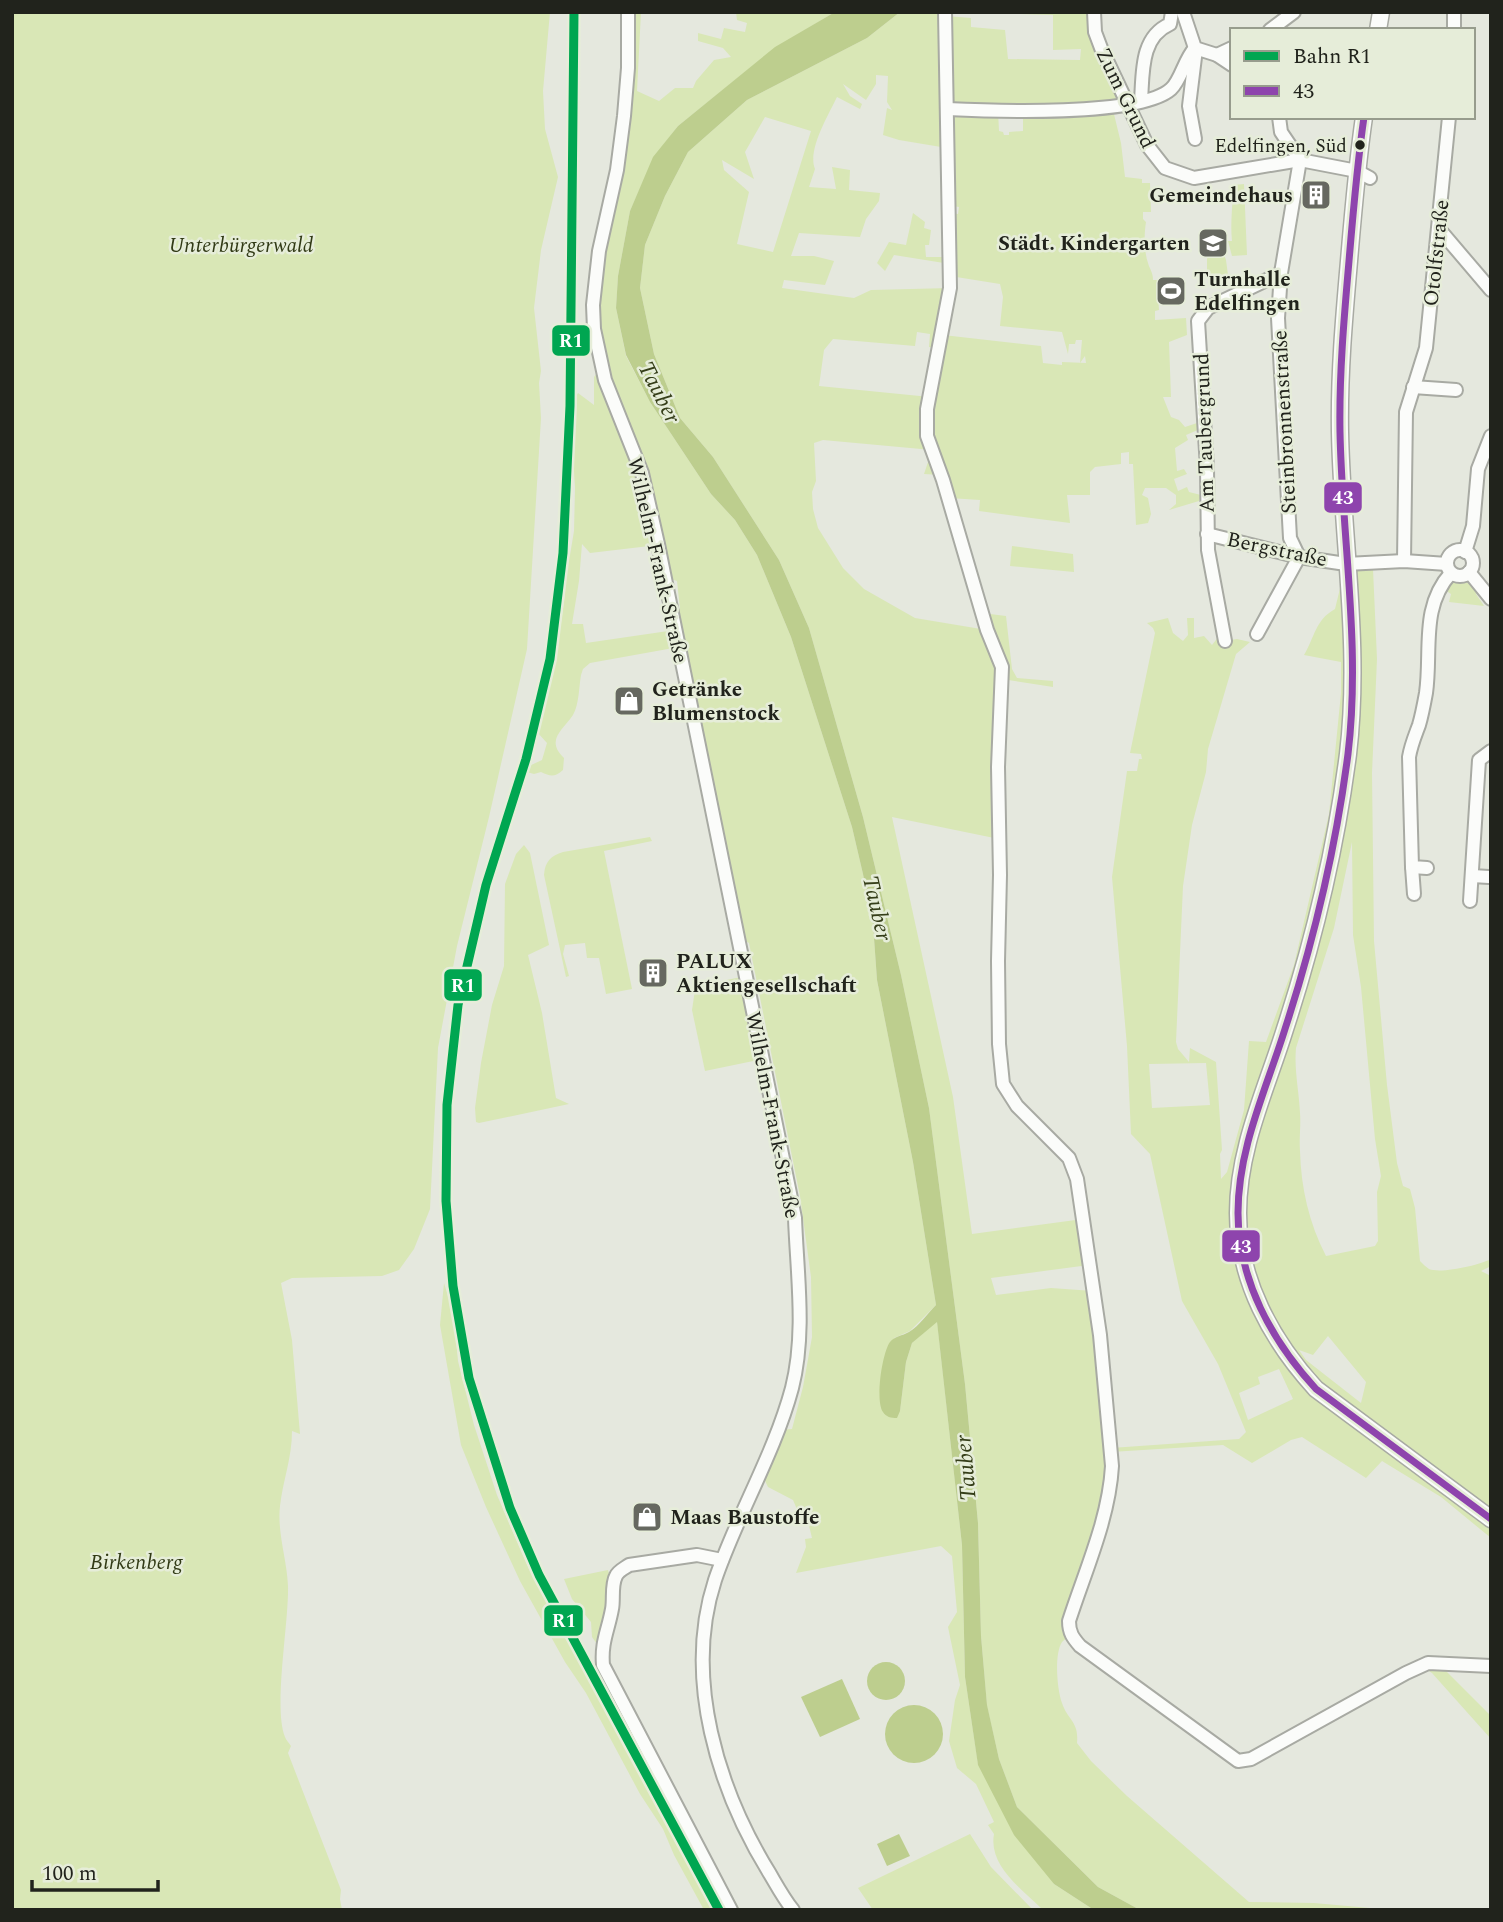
<svg xmlns="http://www.w3.org/2000/svg" width="1503" height="1922" font-family="Spectral,serif">
  <rect width="100%" height="100%" fill="#e5e8de"/>
  <g fill="#d9e7b6" fill-rule="evenodd">
    <path d="M12,12H550L543,91L545,129L558,177L541,250L534,308L541,371L539,383L541,418L527,649L489,817L457,946L438,1048L430,1209L414,1249L399,1270L382,1276L292,1278L281,1283L292,1340L300,1434L292,1431C292,1458 283,1480 280,1506C277,1533 287,1559 288,1586C289,1623 273,1708 285,1737C286,1740 289,1743 291,1746L288,1753L341,1890L340,1899L342,1910H12Z"/>
    <path d="M629,12H641L637,91L659,101L675,88H693L696,81L714,60L731,57L723,48L698,41V33L721,39L724,28L745,32L747,23L737,20L736,12H835L775,48L678,126L654,157L630,211L618,276L616,308L626,356L650,402L711,494L735,520L757,555L791,637L852,827L863,874L873,924L877,980L913,1162L936,1305L910,1331L894,1338L900,1411L906,1362L912,1343L937,1321L962,1545L965,1677L978,1764L1054,1884L1094,1910H1043C1023,1890 988,1866 994,1834L988,1825L994,1822L976,1784L957,1768L949,1741L955,1700L960,1685L948,1627L957,1612L952,1556L941,1546L796,1573L806,1547L805,1539L812,1538L806,1513L799,1514L793,1500L768,1487L761,1472L778,1430L792,1429L803,1387L812,1337L811,1277L800,1196L749,943L738,937L679,647L590,663L583,669L581,675C579,686 579,705 573,715C563,730 545,740 564,758L563,770C555,777 551,777 541,772L534,774L527,772L529,766L542,760L547,743L537,732L556,659L565,594L566,562L570,555L574,531L575,488L570,406L578,393L594,405V377L602,367L593,305L617,170ZM582,544L590,553L658,545L665,577L677,581L680,609L672,612L675,630L586,643L583,624H572L579,581Z"/>
    <path d="M900,12H945L946,16L971,18V27L1005,30L1008,59L1080,60L1081,49L1053,50V15L1020,14V12H1094L1095,29L1128,104L1112,106L1121,143L1125,177L1142,179V183H1150L1151,212H1143V219L1146,222C1144,234 1144,251 1148,263C1150,270 1153,272 1153,280H1157L1159,310L1155,311V320L1186,318L1187,335L1169,342L1171,397H1163L1171,417L1179,420L1185,427L1200,422L1205,427L1186,435L1188,440L1175,448L1177,471L1184,469L1187,474L1174,479L1178,491L1187,487L1189,492L1201,495L1199,501L1169,510L1176,504V495L1166,488H1145L1142,495L1148,498L1151,514L1148,523L1136,525L1133,464H1129V452L1121,453V464L1095,467L1090,472V495H1067L1070,523L979,511L980,500L949,498L941,475L924,474L932,450L823,440L814,443L816,481L812,492L813,509L818,528L843,568L864,589L915,618L987,630L982,613L1006,616L1012,669L1017,678L1053,681V687L1002,679L999,839L892,817L953,1097L972,1234L1083,1219L1089,1265L991,1278L996,1295L1051,1288L1093,1291L1111,1448L1239,1439L1246,1432L1218,1364L1182,1301L1150,1154L1131,1134L1127,1046L1112,877L1127,771H1137L1139,759H1142L1141,754L1130,753L1155,633L1153,628L1147,623L1168,618L1173,633L1183,641L1188,635L1187,618H1194V638L1204,636L1212,645L1219,636L1225,641L1237,639L1250,642L1236,654L1208,749L1206,772L1192,825L1183,886L1176,1042L1178,1049L1189,1062L1190,1048L1216,1062L1222,1150L1220,1154L1221,1179L1227,1172L1244,1110L1249,1041L1266,1042L1294,965L1329,814L1341,693V662L1304,655C1315,637 1315,620 1335,609L1346,564L1373,569L1377,659L1372,773L1374,941L1387,1085L1397,1163L1403,1186L1410,1189L1415,1208L1420,1261C1423,1264 1426,1267 1429,1269C1441,1274 1480,1265 1491,1259V1266L1481,1271L1491,1276V1538L1441,1497L1382,1461L1366,1478L1302,1437L1291,1440L1252,1463L1223,1445L1111,1452L1112,1466L1071,1636C1069,1637 1064,1640 1062,1642C1054,1654 1057,1690 1062,1703C1068,1721 1079,1721 1077,1743L1091,1761L1127,1796L1249,1902L1314,1903L1392,1910H1140L1098,1887L1017,1807L999,1759L987,1706L981,1636L978,1523L965,1384L929,1108L901,975L863,817L809,628L779,560L713,457L680,418L654,354L640,288L645,245L665,196L688,152L747,100L867,38ZM876,75L888,76L887,102L892,110L887,108L883,135L899,140L947,148L948,205L959,207L958,214L949,213V257H926L925,245H929L931,230L924,228L925,222L913,213L906,245L889,242L877,263L885,271L894,255L950,264V276L1000,284L1003,297L1000,326L1062,332L1068,354L1069,344H1075L1076,340H1082L1080,363L1085,356L1086,363L1062,362V365L1043,363L1041,346L943,335L950,288L871,290L854,298L782,288L784,280L825,285L834,261L814,256H791L799,233L860,237L866,219L879,201L880,193L849,190L850,170L832,167L836,189L809,187L815,169C807,150 829,114 837,97L860,109L862,104L850,96L843,84L866,100L876,84ZM998,111L1027,112L1023,118V131L1009,132V135H1004L1003,132L999,131ZM765,117L811,131L773,252L737,244L749,192L724,170L722,160L754,179L745,152ZM917,332L930,334L929,347L939,348L930,397L819,386L824,350L833,339L915,346ZM1352,842L1353,935L1361,987L1375,1139L1381,1176L1377,1192L1378,1241L1375,1246L1326,1256C1309,1223 1301,1188 1300,1151C1299,1138 1301,1125 1300,1113C1299,1091 1294,1070 1296,1048L1334,928ZM1206,1063L1210,1105L1152,1108L1149,1064ZM1328,1336L1366,1382L1361,1403L1306,1360L1299,1350L1313,1355ZM1279,1369L1293,1399L1248,1420L1239,1393L1260,1384L1258,1377Z"/>
    <path d="M1244,184L1247,255L1232,256L1228,241H1232C1230,222 1233,204 1233,185Z"/>
    <path d="M1221,247L1226,260L1228,275L1207,277V259L1212,248Z"/>
    <path d="M1012,546L1073,554L1074,572L1010,566Z"/>
    <path d="M1452,581L1466,582L1479,590L1476,594L1484,606L1449,602L1451,594L1445,590Z"/>
    <path d="M650,837L652,841L604,851L632,989L606,994L599,958H587L585,943L565,945L563,954L569,976L566,977L544,875C545,861 551,856 563,852Z"/>
    <path d="M524,845L530,853L549,945L528,955L542,1013L556,1098L569,1104L479,1123L476,1122L475,1108L481,1063L492,1005L504,966L505,884L516,854Z"/>
    <path d="M746,976L763,1059L705,1071L692,1010L695,990L702,985Z"/>
    <path d="M444,1283L454,1316L458,1361L474,1425L497,1495L529,1569L712,1910H704L674,1855L663,1829L640,1794L586,1693L565,1662L520,1581L486,1507L461,1445L440,1325Z"/>
    <path d="M608,1570L614,1591V1618L605,1641L607,1665L740,1910H731L603,1665L602,1651L592,1637L591,1622L572,1599L564,1579Z"/>
    <path d="M1438,1663L1491,1716V1739L1432,1673L1421,1666Z"/>
    <path d="M970,1834L991,1867L1033,1910H873L858,1888Z"/>
  </g>
  <g fill="#bdce8e">
    <path d="M835,12H900L867,38L747,100L688,152L665,196L645,245L640,288L654,354L680,418L713,457L779,560L809,628L863,817L901,975L929,1108L965,1384L978,1523L981,1636L987,1705L999,1759L1017,1807L1098,1887L1140,1910H1094L1054,1884L1014,1835L978,1765L965,1677L962,1545L937,1322L912,1343L906,1362L900,1411L897,1418C891,1418 886,1417 883,1412C875,1401 882,1353 890,1342C895,1336 902,1336 909,1332C919,1326 928,1313 936,1305L913,1162L877,980L873,924L863,874L852,827L791,637L757,555L735,520L711,494L650,402L626,355L616,308L618,276L630,211L653,157L678,126L775,47Z"/>
    <circle cx="886" cy="1681" r="19"/>
    <path d="M842,1679L860,1719L820,1737L801,1697Z"/>
    <circle cx="914" cy="1734" r="29"/>
    <path d="M899,1834L910,1856L887,1866L877,1844Z"/>
  </g>
  <g fill="none" stroke-linecap="round" stroke-linejoin="round">
    <g stroke="#a8aaa3" stroke-width="16">
      <g id="minor">
        <path d="M628,12V68L624,116L617,170L599,251L593,305L594,329L605,380L642,473L658,544L795,1218C797,1274 806,1333 792,1388C774,1455 737,1515 715,1580C683,1678 718,1790 770,1874C777,1886 784,1899 793,1910"/>
        <path d="M945,12L950,288L927,409V436L943,480L987,630L1002,667L998,767L1000,875L998,961L999,1044L1003,1084L1017,1106L1069,1158L1077,1179L1100,1335L1112,1466C1109,1519 1085,1571 1069,1621C1069,1633 1073,1638 1080,1646L1238,1761L1251,1759L1406,1673L1428,1663L1491,1666"/>
        <path d="M1094,12L1095,32L1101,48L1147,145L1165,168L1194,178L1300,160L1357,171L1370,178"/>
        <path d="M1183,12L1195,48L1217,55L1232,65"/>
        <path d="M1270,30L1294,12"/>
        <path d="M1454,30V12"/>
        <path d="M1217,55L1232,48"/>
        <path d="M1141,101C1143,73 1140,37 1170,24L1172,12"/>
        <path d="M947,109C990,111 1140,117 1171,89C1181,80 1184,60 1195,48"/>
        <path d="M1279,117L1281,132L1300,160"/>
        <path d="M1195,139L1189,106L1196,49"/>
        <path d="M1439,229L1491,290"/>
        <path d="M1413,387L1456,390"/>
        <path d="M1207,534L1299,557L1346,564L1404,561L1447,564"/>
        <circle cx="1460" cy="563" r="13"/>
        <path d="M1465,552L1473,526L1478,469L1491,436"/>
        <path d="M1404,561L1406,412L1426,348L1449,117"/>
        <path d="M1469,572L1491,599"/>
        <path d="M1257,634L1299,557L1290,538L1278,318L1281,273L1300,160"/>
        <path d="M1225,641L1208,550L1207,468L1198,321L1208,308L1281,273"/>
        <path d="M1412,867L1414,894"/>
        <path d="M1427,868L1412,867L1409,757C1411,745 1415,736 1419,725C1422,715 1424,704 1426,693C1432,651 1420,607 1451,573"/>
        <path d="M1472,876L1489,877"/>
        <path d="M1470,901L1479,760L1491,751"/>
        <path d="M722,1560L697,1555L629,1565C625,1568 618,1571 616,1576C611,1585 614,1600 612,1609C608,1631 601,1642 603,1665L731,1910"/>
      </g>
    </g>
    <g stroke="#a8aaa3" stroke-width="19">
      <g id="major">
        <path d="M1378,30L1381,12"/>
        <path d="M1364,117C1357,165 1353,213 1349,261C1344,318 1339,375 1340,432C1342,539 1361,647 1348,754C1336,847 1314,940 1285,1029C1266,1090 1238,1148 1238,1213C1238,1280 1272,1341 1316,1389L1491,1519"/>
      </g>
    </g>
    <use href="#minor" stroke="#fbfcfa" stroke-width="12"/>
    <use href="#major" stroke="#fbfcfa" stroke-width="16"/>
    <g stroke="#e6edd9" stroke-width="12">
      <path id="bus-1" d="M1364,117C1357,165 1353,213 1349,261C1344,318 1339,375 1340,432C1342,539 1361,647 1348,754C1336,847 1314,940 1285,1029C1266,1090 1238,1148 1238,1213C1238,1280 1272,1341 1316,1389L1491,1519"/>
    </g>
    <use href="#bus-1" stroke="#8e44ad" stroke-width="7"/>
    <g stroke="#e6edd9" stroke-width="14">
      <path id="rail-1" d="M574,12L570,406L563,553L550,659L526,759L486,885L458,1005L447,1105L446,1201L453,1286L469,1378L510,1508L539,1575L719,1910"/>
    </g>
    <use href="#rail-1" stroke="#00a651" stroke-width="9"/>
  </g>
  <defs>
    <g id="building-square" transform="scale(1.575)"><rect x="-9" y="-9" width="18" height="18" rx="4" fill="#666860" stroke="#e6edd9"/><path d="M-4-6H4V6H1V3H-1V6H-4ZM-2.5-4.3h1.7v1.8h-1.7ZM.8-4.3h1.7v1.8H.8ZM-2.5-1h1.7V.8h-1.7ZM.8-1h1.7V.8H.8Z" fill="#fff"/></g>
    <g id="school-square" transform="scale(1.575)"><rect x="-9" y="-9" width="18" height="18" rx="4" fill="#666860" stroke="#e6edd9"/><path d="M0-5L7-2L0 1L-7-2ZM-4 1L0 2.5L4 1V4Q0 6-4 4Z" fill="#fff"/></g>
    <g id="stadium-square" transform="scale(1.575)"><rect x="-9" y="-9" width="18" height="18" rx="4" fill="#666860" stroke="#e6edd9"/><path d="M0-5a6.5 5 0 1 0 0 10a6.5 5 0 1 0 0-10ZM-3.5-1.8h7v3.6h-7Z" fill="#fff"/></g>
    <g id="shop-square" transform="scale(1.575)"><rect x="-9" y="-9" width="18" height="18" rx="4" fill="#666860" stroke="#e6edd9"/><path d="M-5-2.5h2.3a2.7 3.5 0 0 1 5.4 0H5L5.5 6h-11ZM-1.5-2.5h3a1.5 2.3 0 0 0-3 0Z" fill="#fff"/></g>
  </defs>
  <g fill-rule="evenodd">
    <use href="#building-square" x="1316" y="195"/>
    <use href="#school-square" x="1213" y="243"/>
    <use href="#stadium-square" x="1171" y="291"/>
    <use href="#shop-square" x="629" y="701"/>
    <use href="#building-square" x="653" y="973"/>
    <use href="#shop-square" x="647" y="1517"/>
  </g>
  <circle fill="#21231c" stroke="#e6edd9" stroke-width="2.5" cx="1360" cy="145" r="6"/>
  <g text-anchor="middle" stroke-width="5" stroke-linejoin="round" paint-order="stroke">
    <g font-size="19" fill="#21231c" stroke="#e6edd9" text-anchor="end">
      <text x="1347" y="152">Edelfingen, Süd</text>
    </g>
    <g font-size="21" fill="#21231c" stroke="#e6edd9">
      <text transform="translate(1126 98) rotate(64)" y="7">Zum Grund</text>
      <text transform="translate(1436 253) rotate(-84)" y="7">Otolfstraße</text>
      <text transform="translate(1284 422) rotate(-93)" y="7">Steinbronnenstraße</text>
      <text transform="translate(1204 433) rotate(-92)" y="7">Am Taubergrund</text>
      <text transform="translate(1277 549) rotate(12)" y="7">Bergstraße</text>
      <text transform="translate(658 560) rotate(77)" y="7">Wilhelm-Frank-Straße</text>
      <text transform="translate(773 1115) rotate(79)" y="7">Wilhelm-Frank-Straße</text>
    </g>
    <g font-size="21" font-weight="bold" fill="#21231c" stroke="#e6edd9" text-anchor="start">
      <text x="1293" y="202" text-anchor="end">Gemeindehaus</text>
      <text x="1190" y="250" text-anchor="end">Städt. Kindergarten</text>
      <text x="1194" y="286">Turnhalle<tspan x="1194" dy="24">Edelfingen</tspan></text>
      <text x="652" y="696">Getränke<tspan x="652" dy="24">Blumenstock</tspan></text>
      <text x="676" y="968">PALUX<tspan x="676" dy="24">Aktiengesellschaft</tspan></text>
      <text x="670" y="1524">Maas Baustoffe</text>
    </g>
    <g font-size="21" font-style="italic" fill="#313a15" stroke="#e6edd9">
      <text x="241" y="252">Unterbürgerwald</text>
      <text x="136" y="1569">Birkenberg</text>
    </g>
    <g font-size="23" font-style="italic" fill="#353e19" stroke="#e6edd9">
      <text transform="translate(660 392) rotate(63)" y="8">Tauber</text>
      <text transform="translate(878 908) rotate(77)" y="8">Tauber</text>
      <text transform="translate(965 1468) rotate(-95)" y="8">Tauber</text>
    </g>
  </g>
  <g stroke="#e6edd9" stroke-width="2.5">
    <rect x="551" y="324" width="40" height="33" rx="7" fill="#00a651"/>
    <rect x="1323" y="481" width="40" height="33" rx="7" fill="#8e44ad"/>
    <rect x="443" y="968" width="40" height="34" rx="7" fill="#00a651"/>
    <rect x="1221" y="1229" width="40" height="34" rx="7" fill="#8e44ad"/>
    <rect x="543" y="1604" width="41" height="33" rx="7" fill="#00a651"/>
  </g>
  <g font-size="19" text-anchor="middle" font-weight="bold" fill="#fff">
    <text x="571" y="347">R1</text>
    <text x="1343" y="504">43</text>
    <text x="463" y="992">R1</text>
    <text x="1241" y="1253">43</text>
    <text x="564" y="1627">R1</text>
  </g>
  <rect width="1503" height="1922" fill="none" stroke="#21231c" stroke-width="28"/>
  <rect x="1230" y="28" width="245" height="91" fill="#e6edd9" stroke="#979c8d" stroke-width="2"/>
  <rect x="1244" y="51" width="35" height="10" fill="#00a651" stroke="#979c8d" stroke-width="2"/>
  <text x="1293" y="63" font-size="21" fill="#21231c">Bahn R1</text>
  <rect x="1244" y="86" width="35" height="10" fill="#8e44ad" stroke="#979c8d" stroke-width="2"/>
  <text x="1293" y="98" font-size="21" fill="#21231c">43</text>
  <path d="M32 1880v10h126v-10" fill="none" stroke="#21231c" stroke-width="3.5"/>
  <text x="42" y="1880" font-size="21" fill="#21231c" stroke="#e6edd9" stroke-width="5" paint-order="stroke">100 m</text>
</svg>
